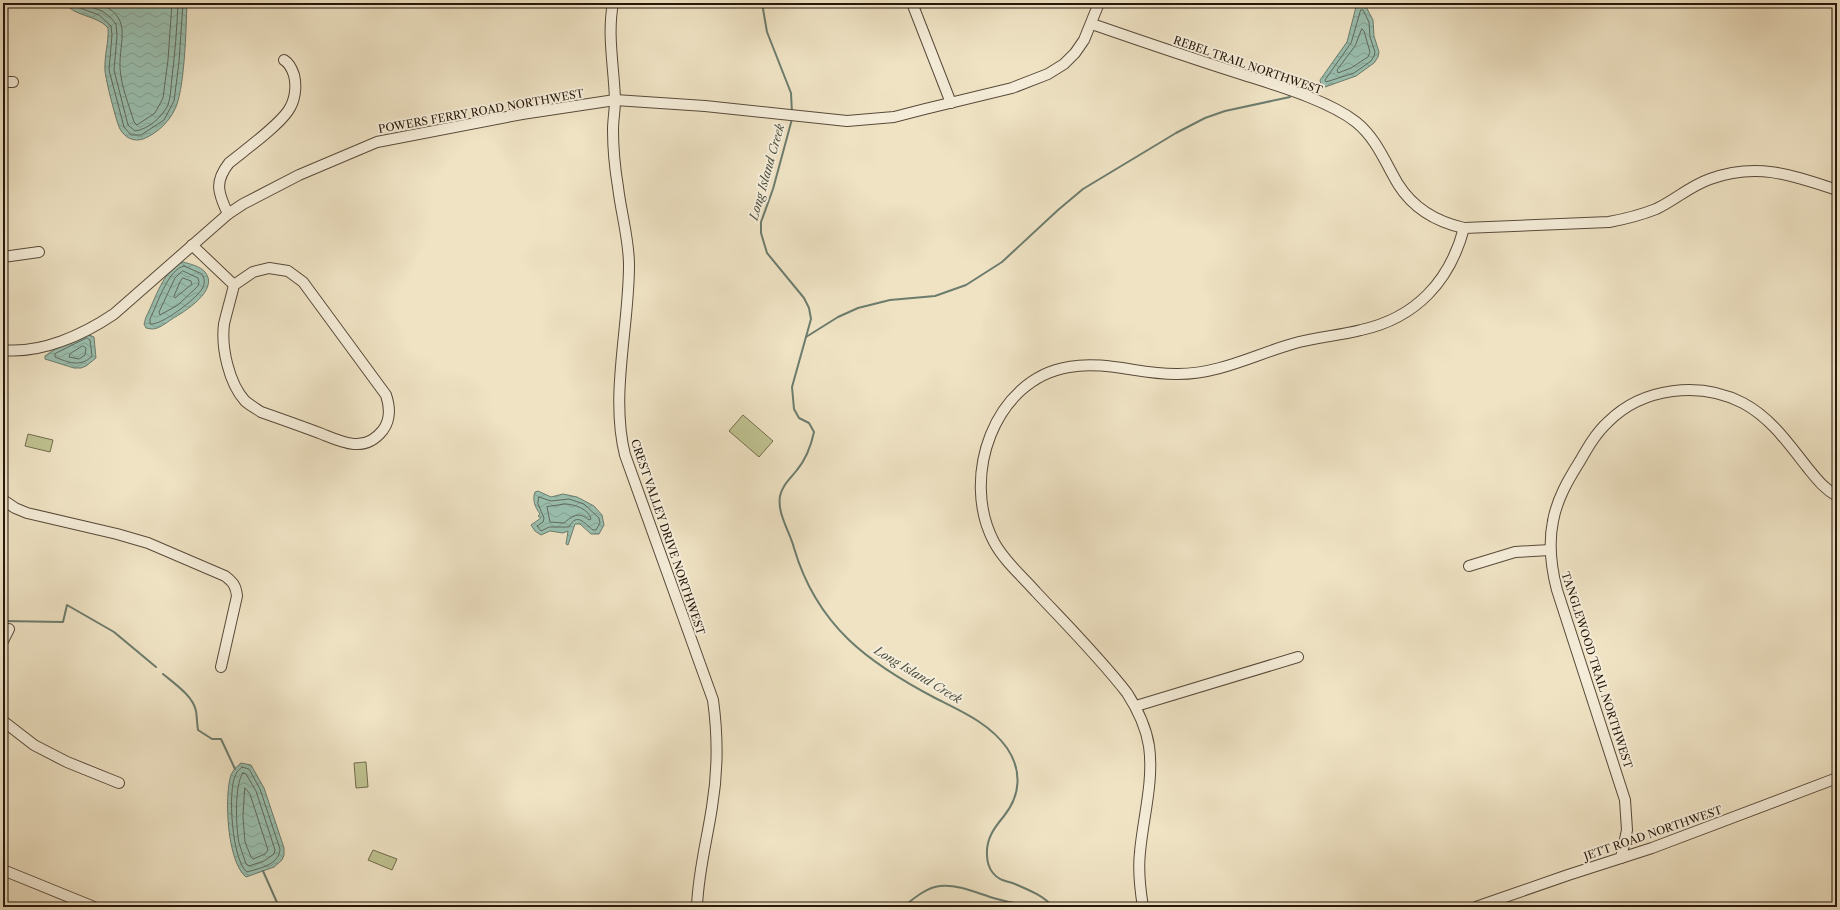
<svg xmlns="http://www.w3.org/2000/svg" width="1840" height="910" font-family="'Libre Caslon Text',serif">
  <defs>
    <pattern id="water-waves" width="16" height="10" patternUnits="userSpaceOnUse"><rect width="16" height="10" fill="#9abfaf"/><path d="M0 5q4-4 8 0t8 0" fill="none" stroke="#85a395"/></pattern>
  </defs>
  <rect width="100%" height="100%" fill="#efe3c4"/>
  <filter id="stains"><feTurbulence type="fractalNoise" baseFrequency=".005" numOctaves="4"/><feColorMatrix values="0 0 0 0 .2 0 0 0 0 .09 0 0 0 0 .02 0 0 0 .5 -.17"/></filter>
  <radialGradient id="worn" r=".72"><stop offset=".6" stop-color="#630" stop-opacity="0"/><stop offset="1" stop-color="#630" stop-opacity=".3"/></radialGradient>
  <g fill="#bfc290" stroke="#726c4e">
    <path d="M743,415L773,441L759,457L729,431Z"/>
    <path d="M28,434L53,440L50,452L25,446Z"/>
    <path d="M366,762L368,787L356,788L354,763Z"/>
    <path d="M373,850L397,859L392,870L368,860Z"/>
  </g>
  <g fill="url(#water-waves)" stroke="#6c7c6d">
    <path d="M66,3H187C186,27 185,92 174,111C168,123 156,134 143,139C134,142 125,138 120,129C116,121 106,81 105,71C104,56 109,42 108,28C97,15 72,16 66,3Z"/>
    <path d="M1357,3H1364L1373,20L1374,36L1379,52L1378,57L1374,63L1356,76L1325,87L1321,85L1320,80L1347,42Z"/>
    <path d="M183,262C190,264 200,266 205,272C220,290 184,312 172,319C166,323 159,329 152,329C150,329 148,328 146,328L144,324L146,317C155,300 164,268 183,262Z"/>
    <path d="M87,334L94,337L96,358L86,366L81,368H74L45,359V356C56,347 74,342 87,334Z"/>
    <path d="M538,491L551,497L563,494L577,497L594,506L602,515L604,525L599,534H591L580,524H575L568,545L566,544L568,531L563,533L550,531L541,535L535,531L531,525L541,518L538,516L540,514C535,507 532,500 535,492Z"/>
    <path d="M241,763L251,765L264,788L284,848V855L282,860L274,867L246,877C227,862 224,796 231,775C233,770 237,766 241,763Z"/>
  </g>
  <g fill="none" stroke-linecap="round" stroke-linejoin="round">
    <g stroke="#606b5d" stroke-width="1">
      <path d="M70,3L72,5L99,15L111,26L112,35L109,70L124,127L131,135H141L164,120L174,101L179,62L183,3"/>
      <path d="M80,3L102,11L110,17L116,24L117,36L114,70L128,125L135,131C149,129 162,117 168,105C171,96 171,86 172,77C175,53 177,28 178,3"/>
      <path d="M97,3C134,16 119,39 120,68C121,86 129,105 134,122L137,125L155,113L163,98L168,60L172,3"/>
      <path d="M1361,10H1363L1369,22L1370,37L1375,52L1374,56L1371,61L1354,73L1326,82L1325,80L1351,43Z"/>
      <path d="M1362,29L1364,31L1370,52L1368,57L1351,68L1338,73L1337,70L1355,46Z"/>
      <path d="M184,266L202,274C205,279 205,284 202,289C196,299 161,326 150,324V319C157,305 168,269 184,266Z"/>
      <path d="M183,271L198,278L199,282L198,286L178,305L160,315L159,312L175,278Z"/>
      <path d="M183,278L191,281L192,284L175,298L174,296L180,282Z"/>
      <path d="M87,338L90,340L92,356C81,368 67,362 55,357V354Z"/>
      <path d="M83,346L86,348L85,355L79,359L69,357L70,354Z"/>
      <path d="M539,497L551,501L569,499L584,504L599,518L600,523L596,530H593C584,523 577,512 569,527H549L541,531L537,526L543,522L544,518L538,504Z"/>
      <path d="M565,504C574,504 589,509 591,519L589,520C579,511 572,516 564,523L550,522L547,507Z"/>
      <path d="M242,767L249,769L260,789L280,849C279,865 260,868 247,872C232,861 227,789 236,774C237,771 240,769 242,767Z"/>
      <path d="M243,773L246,774L256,791L275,850L274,854L264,861L249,866L246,864C244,857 241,850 239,843C236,829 234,784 243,773Z"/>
      <path d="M245,788L250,794L268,850L265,854L253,859L251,857L245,842L243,817Z"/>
    </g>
    <g stroke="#6c7c6d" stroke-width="2">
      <path d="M762,3L767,32L791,93L792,113"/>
      <path d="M1306,90L1321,85"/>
      <path d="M792,119L773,189L761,222V233L767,253L804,298L809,308L811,319L792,387L794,409L799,418L809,423L814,432C811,446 806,459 797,470C790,479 783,484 780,496C777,514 790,532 794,548C817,626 868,663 937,699C963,712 990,724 1007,748C1022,770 1021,795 1004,816C994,828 986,839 987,855C987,862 989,868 993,873C999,881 1007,881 1015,884C1029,890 1044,896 1053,907"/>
      <path d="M806,337L838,317L858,308L890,300L935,296L966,285L1002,262L1058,210L1083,189L1176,133L1205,118L1225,111L1290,97"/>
      <path d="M3,621L63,622L67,605L114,632L156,667"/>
      <path d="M163,674C175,684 193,696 196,711C197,717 197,724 198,730L212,739H221L235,769"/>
      <path d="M263,871L279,907"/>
      <path d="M903,907C913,899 927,887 940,886C959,884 979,894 997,899C1014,904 1034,906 1052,906"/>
    </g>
    <g stroke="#584a39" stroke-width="12">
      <g id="minor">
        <path d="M613,3C607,35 614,67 615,100C615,110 613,120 613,130C613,149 615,169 618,187C621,213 629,239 629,265C629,328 610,395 625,455L713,700C718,736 718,771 712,807C707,840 698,873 697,907"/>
        <path d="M912,3L951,103"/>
        <path d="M1092,24C1141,41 1191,58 1241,74C1275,85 1328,100 1356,122C1376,138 1385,162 1398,184C1413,208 1437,222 1464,228L1609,222C1625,219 1641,215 1656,209C1675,200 1690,186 1710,179C1757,162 1792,175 1837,190"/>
        <path d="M3,82H13"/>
        <path d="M228,214C218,193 214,182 229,163C245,150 277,127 288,111C295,101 297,87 294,75C292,69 289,63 284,60"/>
        <path d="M192,245L234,285"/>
        <path d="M3,257L39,252"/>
        <path d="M269,268L288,271L303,282L386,395C390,407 391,419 383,430C376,439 366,445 354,444C343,443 332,438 322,434C301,426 281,419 261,412C255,408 250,405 245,401C229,383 221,348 224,324C227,311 231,298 234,285L253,272Z"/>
        <path d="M3,350C41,354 83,335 114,314L228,214L243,204L299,175L377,142L522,114L615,100L705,106L847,121L894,117L925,109L1012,88L1048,74L1064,64L1075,53L1084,40L1099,3"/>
        <path d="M3,500L15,508L27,513L117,534L148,543L225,576C233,582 236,586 237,596L221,667"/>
        <path d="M1469,566L1515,552L1550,550"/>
        <path d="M3,641L9,629"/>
        <path d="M1136,706L1298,657"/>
        <path d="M3,721L34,745L67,762L119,783"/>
        <path d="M1621,858L1627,830L1625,800L1557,590C1551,567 1548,545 1553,521C1557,499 1568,480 1580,461C1588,447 1596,433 1608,422C1643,387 1700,381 1743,403C1771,418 1788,443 1807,467C1816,478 1824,489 1837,496"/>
        <path d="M3,870L94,907"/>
        <path d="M1143,907C1140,889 1138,870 1140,852C1143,818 1154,781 1149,746C1146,727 1138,710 1127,693C1099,657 1067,625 1036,592C1022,576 1004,561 994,542C960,478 994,379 1069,367C1105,360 1142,375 1178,374C1219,374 1254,355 1292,344C1315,337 1338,336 1361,330C1416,318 1450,281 1464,228"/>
        <path d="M1476,907L1568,875L1652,848L1837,778"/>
      </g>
    </g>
    <use href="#minor" stroke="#f5edd9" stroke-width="10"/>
  </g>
  <g text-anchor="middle" stroke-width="4" stroke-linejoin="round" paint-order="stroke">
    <g font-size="11" fill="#26170b" stroke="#f5edd9">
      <text transform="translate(1248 65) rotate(19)" y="4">REBEL TRAIL NORTHWEST</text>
      <text transform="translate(481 111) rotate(-10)" y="4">POWERS FERRY ROAD NORTHWEST</text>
      <text transform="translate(668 537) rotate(71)" y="4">CREST VALLEY DRIVE NORTHWEST</text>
      <text transform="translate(1597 670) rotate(72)" y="4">TANGLEWOOD TRAIL NORTHWEST</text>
      <text transform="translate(1653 833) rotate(-19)" y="4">JETT ROAD NORTHWEST</text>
    </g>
    <g font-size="12" font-style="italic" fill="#4f5244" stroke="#f5edd9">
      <text transform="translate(767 172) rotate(-74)" y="4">Long Island Creek</text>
      <text transform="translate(918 675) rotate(31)" y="4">Long Island Creek</text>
    </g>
  </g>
  <rect width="1840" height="910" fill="none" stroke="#efe3c4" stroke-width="16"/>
  <rect x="4" y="4" width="1832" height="902" fill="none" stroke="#26170b" stroke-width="2"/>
  <rect x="8" y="8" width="1824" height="894" fill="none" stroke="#26170b"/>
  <rect width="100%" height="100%" filter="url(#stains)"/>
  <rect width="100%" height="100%" fill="url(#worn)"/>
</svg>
